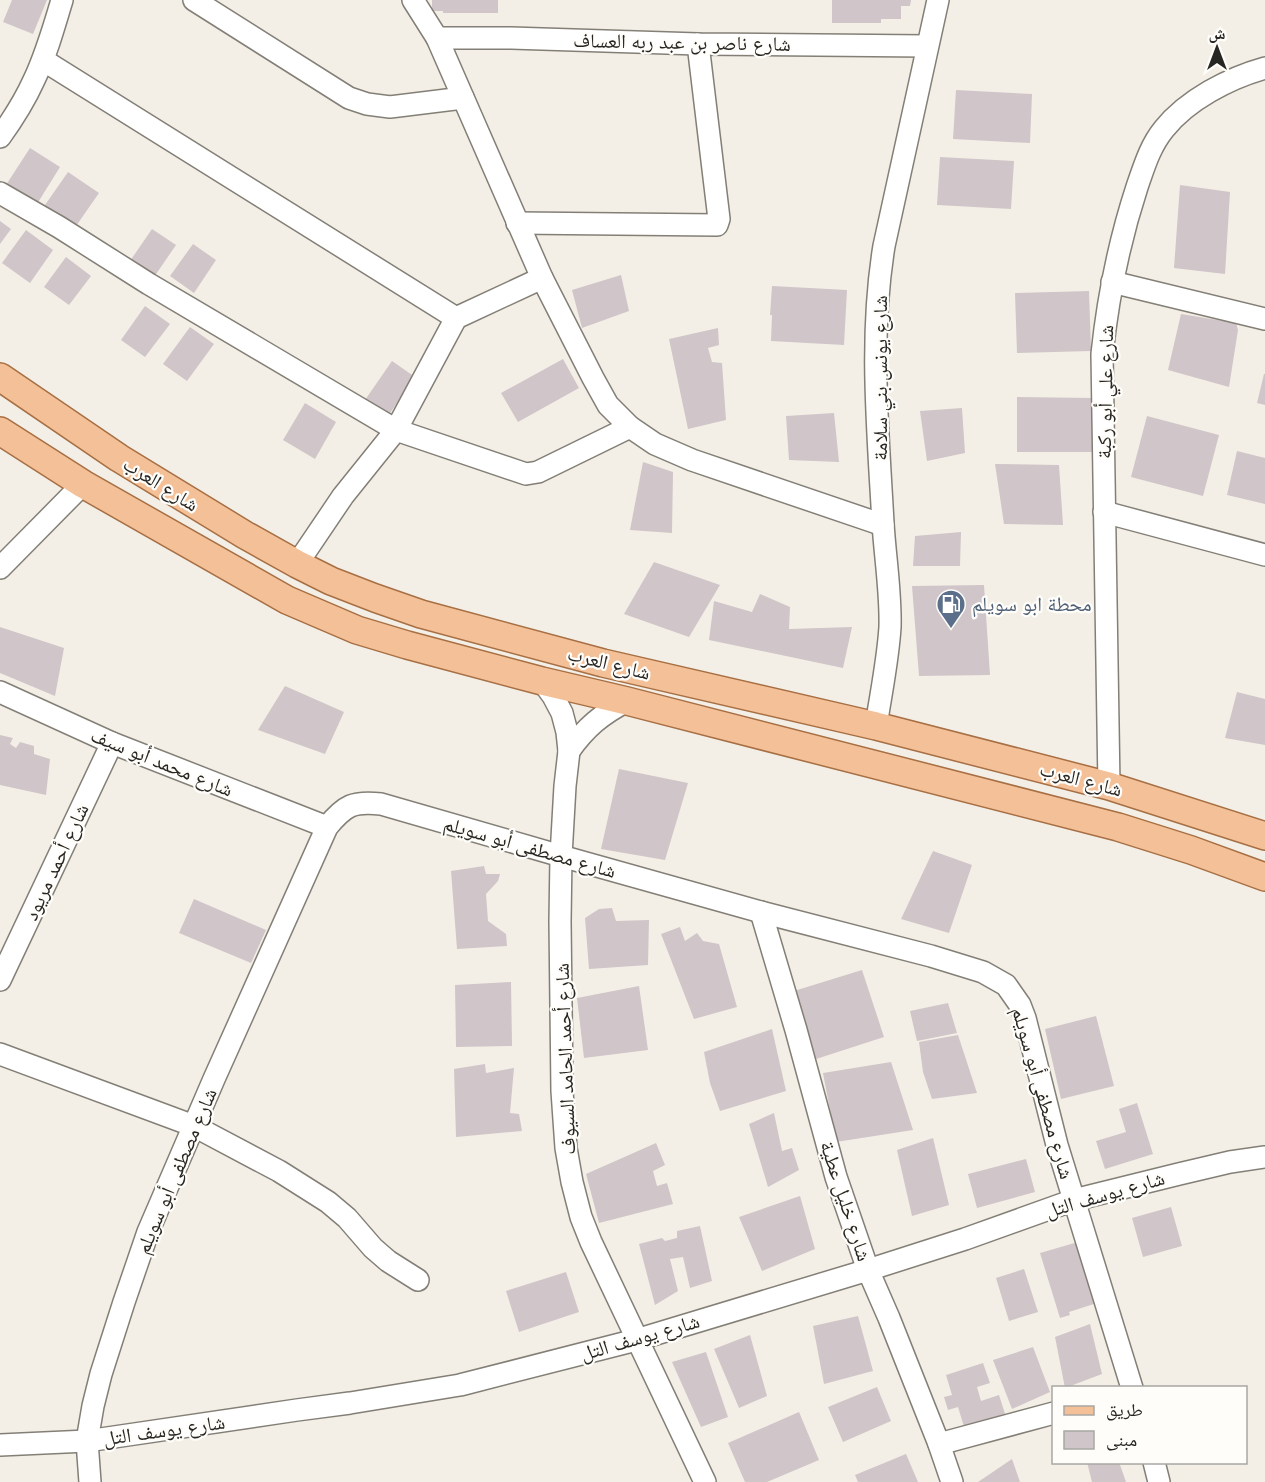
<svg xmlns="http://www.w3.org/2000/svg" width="1265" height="1482" font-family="Helvetica,'Noto Naskh Arabic',sans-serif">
  <rect width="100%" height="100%" fill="#f3efe6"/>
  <g fill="#d0c5c8">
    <path d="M12,0H47L33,34L3,22Z"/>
    <path d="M432,0H498V13H443V11H432Z"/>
    <path d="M832,0H911L910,6H901V19H881V23H832Z"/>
    <path d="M956,90L1032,94L1030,143L953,139Z"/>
    <path d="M30,148L60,167L37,204L6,185Z"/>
    <path d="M940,157L1014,161L1011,209L937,205Z"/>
    <path d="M68,172L99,193L76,226L45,205Z"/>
    <path d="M1180,185L1230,192L1225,274L1174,268Z"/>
    <path d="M0,221L11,229L0,244Z"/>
    <path d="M152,229L176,245L154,277L130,261Z"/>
    <path d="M26,230L53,250L30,283L2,263Z"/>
    <path d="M193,244L216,260L194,293L170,276Z"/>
    <path d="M66,257L91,276L69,305L44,287Z"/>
    <path d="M621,275L629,311L582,328L572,290Z"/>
    <path d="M772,286L847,290L844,345L771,341L772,315H770Z"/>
    <path d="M1089,291L1091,351L1017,353L1015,293Z"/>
    <path d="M145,306L170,324L145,357L121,340Z"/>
    <path d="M1181,314L1236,323L1238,330L1229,387L1168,370Z"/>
    <path d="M190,327L214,344L187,381L163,364Z"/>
    <path d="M718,328L719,345L708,348L712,362L722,363L726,420L688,429L669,339Z"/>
    <path d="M563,359L579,388L518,422L501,393Z"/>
    <path d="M392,361L415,377L388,416L365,400Z"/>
    <path d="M1264,374H1265V405L1257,403Z"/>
    <path d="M1017,397L1095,398L1094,452H1017Z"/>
    <path d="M305,403L336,422L315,459L283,440Z"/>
    <path d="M962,408L965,453L927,461L920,411Z"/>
    <path d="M834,413L839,462L789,460L786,416Z"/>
    <path d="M1147,416L1219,435L1203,496L1131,477Z"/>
    <path d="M1237,451L1265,458V504L1227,495Z"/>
    <path d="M643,462L673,472L672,533L630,530Z"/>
    <path d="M995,464L1059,465L1063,525L1004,524Z"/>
    <path d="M961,532L960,566H913L915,536Z"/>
    <path d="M654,562L720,585L689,637L624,614Z"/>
    <path d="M984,585L990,675L919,676L912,586Z"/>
    <path d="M760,594L790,607L789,629L852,627L843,668L709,640L714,601L752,612Z"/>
    <path d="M0,627L64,648L55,696L0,673Z"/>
    <path d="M285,686L344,712L325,754L258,730Z"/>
    <path d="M1237,692L1265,699V745L1225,738Z"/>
    <path d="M0,735L13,738L10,744L16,748L20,742L34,746V754L50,759L46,795L0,785Z"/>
    <path d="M619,769L688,783L665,860L601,849Z"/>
    <path d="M933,851L972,865L949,933L901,919Z"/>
    <path d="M484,866L486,874H500L498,881L486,894L488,921L506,934L507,946L457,949L451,871Z"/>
    <path d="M194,899L266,930L251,963L179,933Z"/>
    <path d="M612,908L616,921L649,920L648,965L589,969L585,918L599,909Z"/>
    <path d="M680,927L685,941L697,933L703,941L719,944L737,1007L694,1019L661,934Z"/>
    <path d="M862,970L884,1037L813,1060L794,991Z"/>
    <path d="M511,982L512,1046L456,1047L455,985Z"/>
    <path d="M639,986L648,1050L584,1058L577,998Z"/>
    <path d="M948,1003L957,1033L917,1041L910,1011Z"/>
    <path d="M1096,1016L1114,1086L1061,1099L1045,1029Z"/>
    <path d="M772,1029L786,1091L720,1111L710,1083L704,1052Z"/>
    <path d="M958,1035L977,1093L932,1099L923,1072L919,1042Z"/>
    <path d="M891,1062L913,1130L836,1142L823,1073Z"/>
    <path d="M485,1064L486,1073L514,1068L510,1113L519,1114L522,1131L456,1137L454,1069Z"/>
    <path d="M1137,1103L1153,1154L1105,1169L1096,1141L1126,1132L1119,1109Z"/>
    <path d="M774,1113L782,1151L792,1148L799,1170L768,1187L749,1124Z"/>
    <path d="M933,1138L949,1205L912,1216L897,1150Z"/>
    <path d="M656,1143L665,1165L653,1171L657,1186L667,1183L673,1204L599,1223L586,1174Z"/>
    <path d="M1026,1159L1035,1192L977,1208L968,1174Z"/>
    <path d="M800,1196L815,1249L762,1271L739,1217Z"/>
    <path d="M1171,1207L1182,1246L1143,1257L1132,1218Z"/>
    <path d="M700,1226L712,1281L690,1288L683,1257L670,1259L678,1291L655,1305L639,1244L662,1238L665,1241L677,1238V1231Z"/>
    <path d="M1078,1242L1097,1303L1069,1312L1070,1315L1060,1318L1040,1253Z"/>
    <path d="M1024,1269L1038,1312L1009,1321L996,1278Z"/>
    <path d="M566,1272L579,1312L519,1332L506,1291Z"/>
    <path d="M858,1316L873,1371L824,1384L813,1326Z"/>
    <path d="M1090,1324L1102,1374L1065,1388L1055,1337Z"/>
    <path d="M750,1335L767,1396L739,1408L714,1349Z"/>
    <path d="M1033,1347L1050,1392L1012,1409L993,1360Z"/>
    <path d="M706,1352L728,1417L701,1427L672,1362Z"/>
    <path d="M983,1363L990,1383L977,1387L981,1401L999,1395L1006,1417L965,1430L958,1407L948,1410L944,1397L952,1395L946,1375Z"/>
    <path d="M877,1387L891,1421L843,1442L828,1407Z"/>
    <path d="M799,1412L819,1460L767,1482H745L728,1443Z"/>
    <path d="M906,1454L918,1482H858L855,1475Z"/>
    <path d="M1012,1459L1020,1482H978Z"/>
    <path d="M1087,1462H1119L1126,1482H1092Z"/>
  </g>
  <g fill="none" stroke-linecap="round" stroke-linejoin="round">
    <g stroke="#837f76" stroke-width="24">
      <g id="minor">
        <path d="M194,0L349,98L367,104L390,107L463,98"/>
        <path d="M413,0L437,38L542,278L593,378L608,405L630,427L655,444L692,460L883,525"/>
        <path d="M437,38H511L698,44L927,46"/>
        <path d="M43,60L456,318L542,278"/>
        <path d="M0,137C13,119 25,100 34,80C46,55 54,27 62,0"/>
        <path d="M0,193L59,227L149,284L396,430L526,474L538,472L630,427"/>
        <path d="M517,223L717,225L719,219L698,44"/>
        <path d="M1112,282L1265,319"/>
        <path d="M1104,512L1265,555"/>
        <path d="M297,564L343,496L396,430L456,318"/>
        <path d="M0,568L83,484"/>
        <path d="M542,681L553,696L562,713L567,732L569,751L565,786L561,856L560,921L562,1091L566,1148L572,1182L581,1217L591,1242L705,1482"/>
        <path d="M0,692L112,743L327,827"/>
        <path d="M876,726C881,693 888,660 890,627C891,592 885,557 883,523C878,431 869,337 884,246L938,0"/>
        <path d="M569,751C586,727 602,714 627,701"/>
        <path d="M1109,786L1102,354C1108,297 1119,242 1137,187C1144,167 1150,146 1164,129C1187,100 1229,78 1265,68"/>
        <path d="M761,912L796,1030L836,1177L868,1270L889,1318L939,1444L952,1482"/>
        <path d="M0,980L112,743"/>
        <path d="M0,1054L194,1126L279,1171L328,1202L347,1218L373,1248L388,1261L418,1280"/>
        <path d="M939,1444L1054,1413"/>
        <path d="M0,1445L87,1441L297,1410L350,1403L460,1385L636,1340L868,1270L965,1239L1074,1200L1179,1174L1230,1162L1265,1157"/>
        <path d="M1154,1462L1159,1482"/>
        <path d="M90,1482L87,1441L93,1406L101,1374L124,1302L148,1232L214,1079L327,827C345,805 353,801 381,804L561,856L761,912L931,956L983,972L1006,985L1020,1005L1025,1018L1057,1145L1132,1388"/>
      </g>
    </g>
    <g stroke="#a76f43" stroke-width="30">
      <g id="major">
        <path d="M0,377L119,458L245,535L297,564L331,581L375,598L421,614L603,663L876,726L1109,786L1265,836"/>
        <path d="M0,431L83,484L287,600L357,630L407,645L542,681L627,701L1118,827L1191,850L1265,877"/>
      </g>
    </g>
    <use href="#minor" stroke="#fff" stroke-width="21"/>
    <use href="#major" stroke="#f3c098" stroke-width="27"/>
  </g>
  <defs>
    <g id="fuel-pin" transform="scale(1.5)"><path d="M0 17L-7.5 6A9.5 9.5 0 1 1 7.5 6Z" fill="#5c6f8a" stroke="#fefdf9"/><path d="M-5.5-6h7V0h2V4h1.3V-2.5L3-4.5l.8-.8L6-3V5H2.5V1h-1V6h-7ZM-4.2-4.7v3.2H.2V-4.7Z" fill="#fff"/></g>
  </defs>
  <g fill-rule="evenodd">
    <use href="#fuel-pin" x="951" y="604"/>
  </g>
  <g text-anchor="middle" stroke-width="4.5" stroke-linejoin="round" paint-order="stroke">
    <g font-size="20" fill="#282623" stroke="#fefdf9">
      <text transform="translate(682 42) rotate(1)" y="7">شارع ناصر بن عبد ربه العساف</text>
      <text transform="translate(880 378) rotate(-90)" y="7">شارع يونس بني سلامة</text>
      <text transform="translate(1105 392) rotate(-89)" y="7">شارع علي أبو ركبة</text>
      <text transform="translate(161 484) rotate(32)" y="7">شارع العرب</text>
      <text transform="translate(609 663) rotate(14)" y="7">شارع العرب</text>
      <text transform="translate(162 762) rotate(22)" y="7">شارع محمد أبو سيف</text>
      <text transform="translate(1081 779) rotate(15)" y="7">شارع العرب</text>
      <text transform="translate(530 847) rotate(16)" y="7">شارع مصطفى أبو سويلم</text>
      <text transform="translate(56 862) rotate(-65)" y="7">شارع أحمد مريود</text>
      <text transform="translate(565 1059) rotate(-92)" y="7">شارع أحمد الحامد السيوف</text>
      <text transform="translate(1043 1093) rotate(74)" y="7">شارع مصطفى أبو سويلم</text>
      <text transform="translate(176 1171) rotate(-67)" y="7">شارع مصطفى أبو سويلم</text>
      <text transform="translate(1105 1194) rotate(-16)" y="7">شارع يوسف التل</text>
      <text transform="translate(846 1201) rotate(72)" y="7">شارع خليل عطية</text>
      <text transform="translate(640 1337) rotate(-16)" y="7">شارع يوسف التل</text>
      <text transform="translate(164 1430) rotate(-8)" y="7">شارع يوسف التل</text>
    </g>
    <g font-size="20" fill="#4e5e75" stroke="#fefdf9" text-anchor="start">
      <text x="972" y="611">محطة ابو سويلم</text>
    </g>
  </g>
  <rect x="1052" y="1386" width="195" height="78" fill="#fefdf9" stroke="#a8a7a3" stroke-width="1.5"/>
  <rect x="1064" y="1406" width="30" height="9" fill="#f3c098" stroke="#a8a7a3" stroke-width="1.5"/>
  <text x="1106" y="1416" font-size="18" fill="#282623">طريق</text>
  <rect x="1064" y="1431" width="30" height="18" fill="#d0c5c8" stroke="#a8a7a3" stroke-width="1.5"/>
  <text x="1106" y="1446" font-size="18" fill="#282623">مبنى</text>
  <g transform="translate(1217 48)" stroke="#fefdf9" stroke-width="4.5" paint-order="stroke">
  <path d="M0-4.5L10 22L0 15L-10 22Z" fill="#282623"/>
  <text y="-9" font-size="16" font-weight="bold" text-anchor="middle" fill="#282623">ش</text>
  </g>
</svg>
